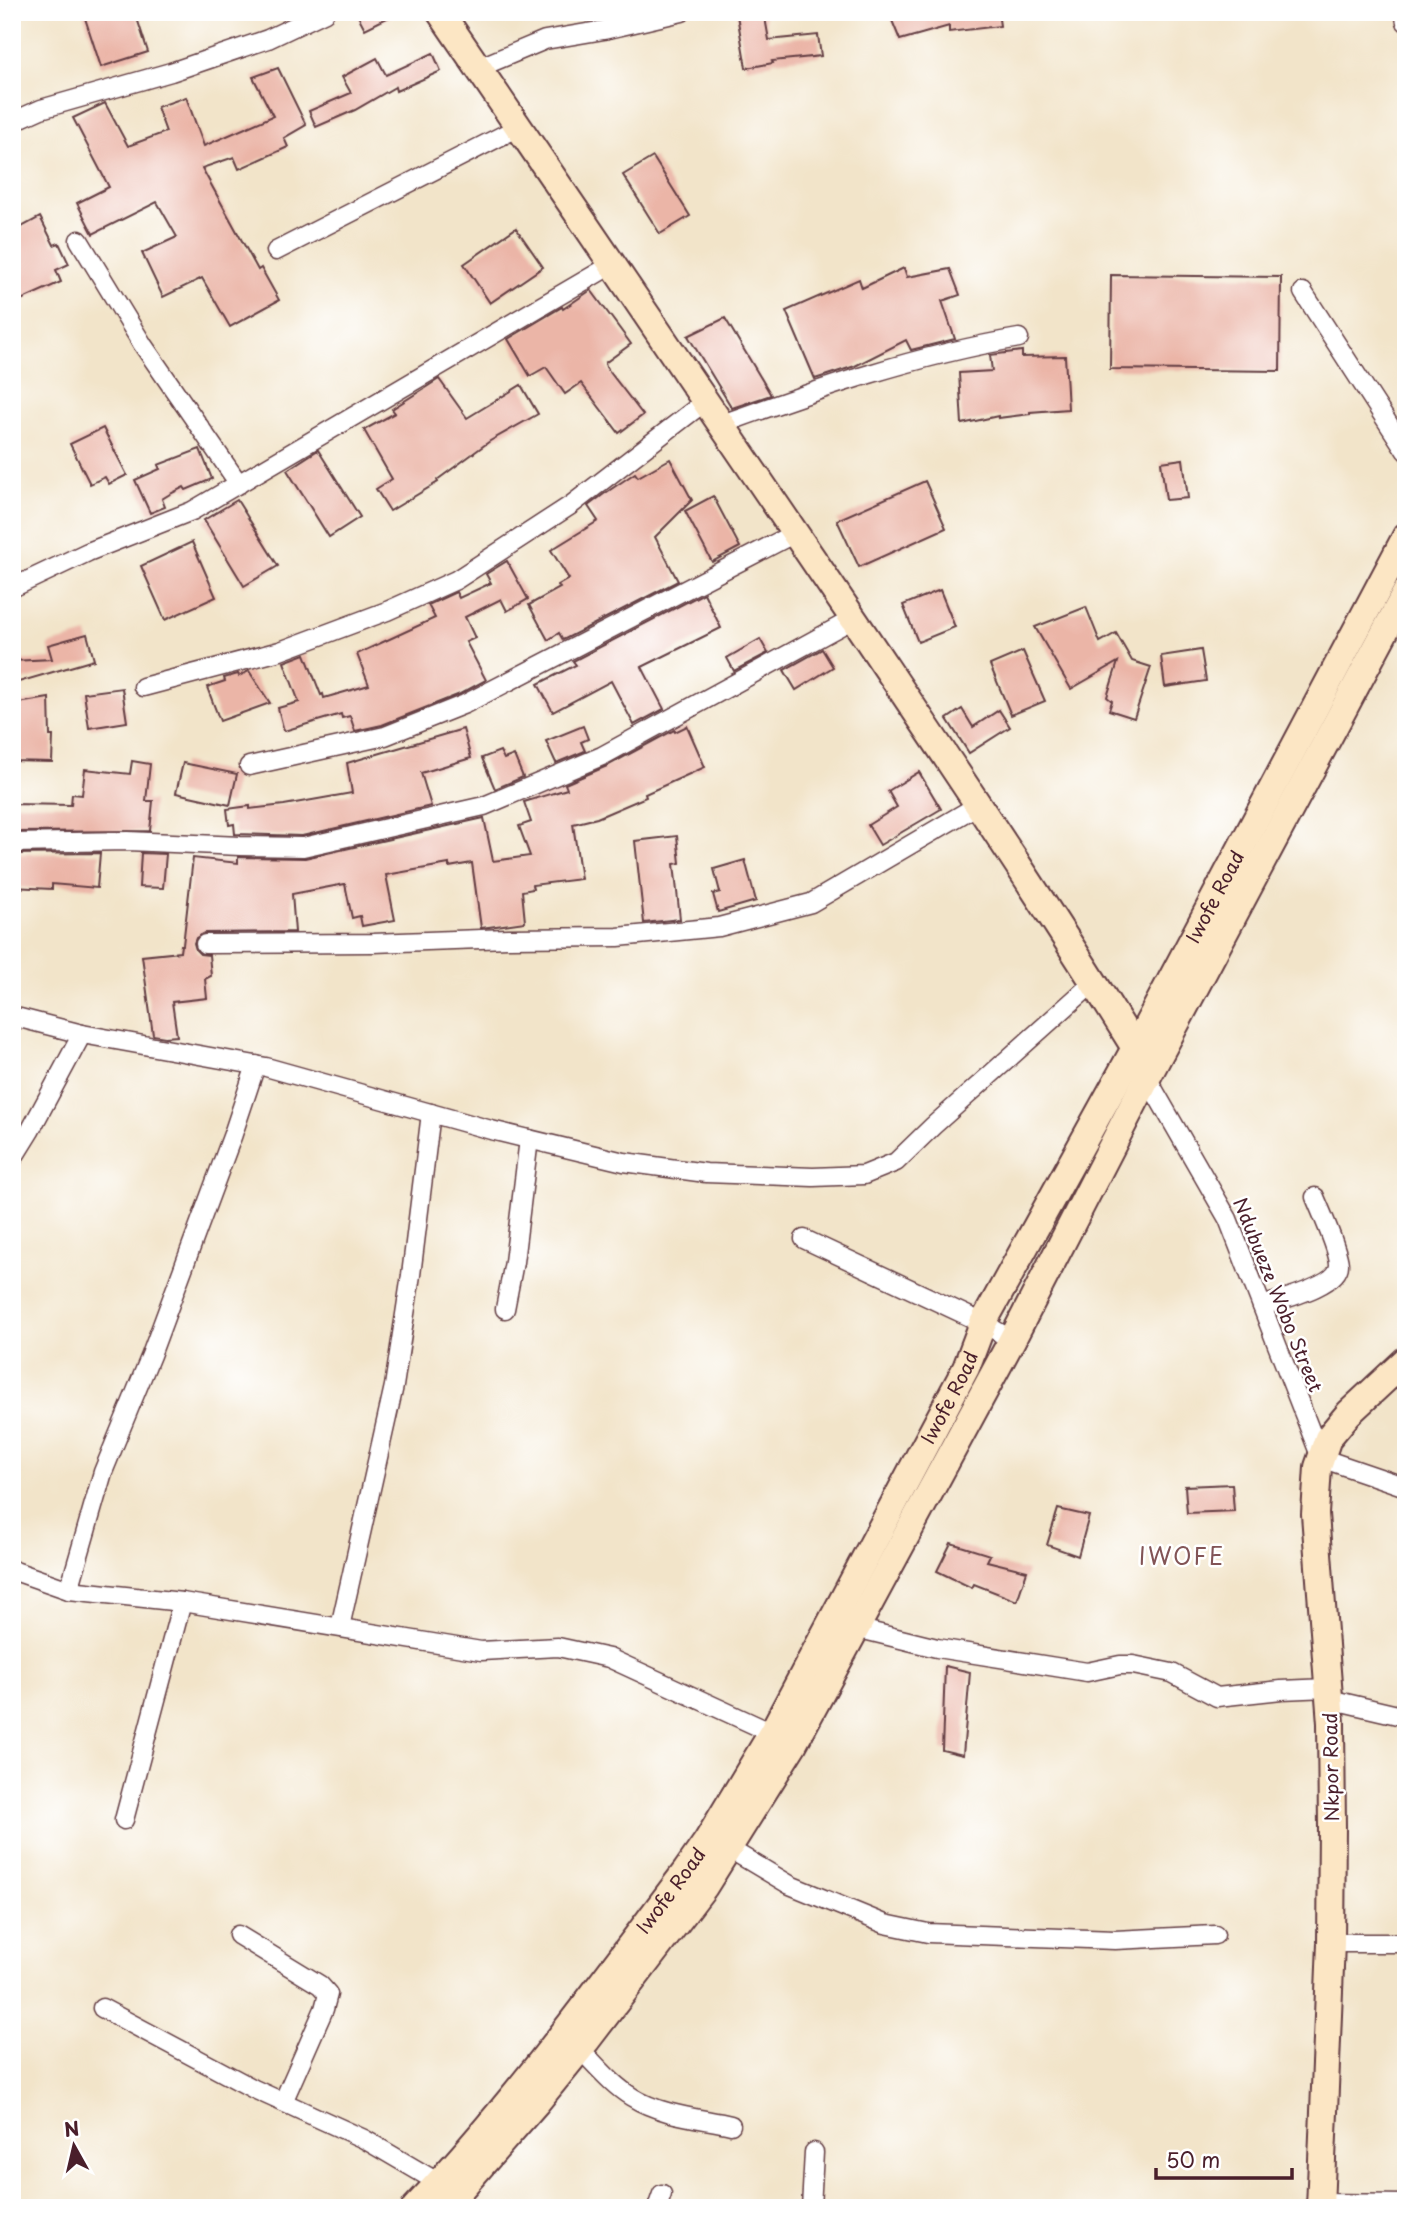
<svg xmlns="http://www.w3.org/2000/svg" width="1418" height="2220" font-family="'Playpen Sans',sans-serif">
  <rect width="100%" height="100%" fill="#fff"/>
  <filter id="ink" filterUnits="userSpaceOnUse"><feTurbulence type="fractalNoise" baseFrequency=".0143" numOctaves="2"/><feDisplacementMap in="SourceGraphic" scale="14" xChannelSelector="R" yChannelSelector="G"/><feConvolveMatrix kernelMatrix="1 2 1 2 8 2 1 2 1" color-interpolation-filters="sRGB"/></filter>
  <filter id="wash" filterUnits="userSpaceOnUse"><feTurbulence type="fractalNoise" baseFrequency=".00686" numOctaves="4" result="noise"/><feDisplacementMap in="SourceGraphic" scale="28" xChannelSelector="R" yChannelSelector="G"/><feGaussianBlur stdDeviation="1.57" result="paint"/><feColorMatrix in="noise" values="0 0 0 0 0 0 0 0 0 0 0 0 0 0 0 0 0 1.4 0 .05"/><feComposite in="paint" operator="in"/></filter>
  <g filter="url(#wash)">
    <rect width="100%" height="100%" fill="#f2e4c9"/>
    <g id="blocks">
      <g fill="#ebb5a7">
        <path d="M83,12H135L148,52L101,67Z"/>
        <path d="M356,12H399L365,29Z"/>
        <path d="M751,12H764L769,40L818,35L821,56L772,61L773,63L746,68L737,15Z"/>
        <path d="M906,12H998L1000,26L949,32V26L900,40L891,18Z"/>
        <path d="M433,53L441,71L396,91L395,87L355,110L316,127L309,111L351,93L342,77L377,58L386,75Z"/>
        <path d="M278,68L306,125L284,138L288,147L239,169L234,157L202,168L258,270L261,268L279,300L230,327L202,278L163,297L142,253L177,237L157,202L93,234L77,203L109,187L73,118L105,103L128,146L166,132L157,107L186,97L204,146L273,116L253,77Z"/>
        <path d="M653,157L690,216L660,234L623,175Z"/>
        <path d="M40,217L54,245L59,243L69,264L56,270L61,282L12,304V232Z"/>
        <path d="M516,228L543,267L490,303L464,264Z"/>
        <path d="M904,268L907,277L950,269L960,295L942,301L955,339L911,350L906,340L855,366L815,379L786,311L859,279L862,288Z"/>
        <path d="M1111,275L1281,277L1280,371L1110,369Z"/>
        <path d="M591,290L631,344L605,363L606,367L643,415L619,433L581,383L565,394L546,367L530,376L508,339L562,307L563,309Z"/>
        <path d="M725,318L771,395L732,408L688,336Z"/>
        <path d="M1022,351V357L1065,356L1068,409L1030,412V414L998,418V416L962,424L959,373L992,371L990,355Z"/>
        <path d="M439,379L467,418L521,385L538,414L490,441L437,480L438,482L390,511L376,489L392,479L364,430L395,413L392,409Z"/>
        <path d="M103,428L127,475L109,484L105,477L90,484L70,444Z"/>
        <path d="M200,449L212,479L186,490L184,487L170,494L162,499L165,507L150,513L135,480L160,469L158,465Z"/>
        <path d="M318,450L360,517L329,537L287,470Z"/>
        <path d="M670,459L692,500L655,537L678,581L563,640L559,633L548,640L529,605L560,588L558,585L569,579L551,550L598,521L588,506L604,494L635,473L638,477Z"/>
        <path d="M1183,459L1188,498L1166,500L1161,462Z"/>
        <path d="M925,481L946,528L859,567L837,520Z"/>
        <path d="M713,496L740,547L712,562L685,511Z"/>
        <path d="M237,500L278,566L244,586L204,520Z"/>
        <path d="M192,542L216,597L165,620L141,566Z"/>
        <path d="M507,561L528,599L507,611L501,599L465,617L475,638L466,642L486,680L460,694L382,725L355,731L350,716L342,718L341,714L284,731L278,708L299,702L284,662L305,654L321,695L323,694L324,698L369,685L357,654L435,618L428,605L456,592L459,598L491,583L486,574Z"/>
        <path d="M940,590L955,627L918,642L903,605Z"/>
        <path d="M704,593L721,628L642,667L664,709L634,725L611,681L553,712L538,684L576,665L573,661Z"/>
        <path d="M1086,607L1100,642L1116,633L1132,661L1151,667L1134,718L1109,710L1112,701L1107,697L1118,662L1071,689L1035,627Z"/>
        <path d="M87,634L94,660L12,684V661L52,659L48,645Z"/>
        <path d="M760,639L768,653L734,671L727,658Z"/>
        <path d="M822,649L833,667L796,690L784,670Z"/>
        <path d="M1201,650L1206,681L1165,687L1161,656Z"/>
        <path d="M1023,651L1045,701L1011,715L990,665Z"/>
        <path d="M249,671L270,703L220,721L207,687L225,681L224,678L238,674L239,676Z"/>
        <path d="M122,688L127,722L89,728L84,693Z"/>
        <path d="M49,698L50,736H53L52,762L12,761V704Z"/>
        <path d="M962,709L973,727L999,710L1010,727L969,753L947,719Z"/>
        <path d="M583,726L588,739L581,742L585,751L556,763L546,741Z"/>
        <path d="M687,726L705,767L645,794L646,797L597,818L573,824L581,879L532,885L533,889L522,891L525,922L481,928L472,863L449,867V864L386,875L395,920L362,926L360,916L352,918L345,884L292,894L295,932L205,933L196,938L194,943L196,950L200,954L209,955L211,976L205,979L207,998L172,1002L177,1036L165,1037L153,1035L142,956L180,952L181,945H183L193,858L238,863V857L305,858L484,818L493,861L530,856L519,826L531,822L524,802L567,789L565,784L607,766L674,730L675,732Z"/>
        <path d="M463,729L471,758L421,773L431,806L302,836L235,834L234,824L229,825L227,809L250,806V809L284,805L352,793L347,763Z"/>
        <path d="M500,751L504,759L514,755L523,777L495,789L482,758Z"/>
        <path d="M132,761L150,764L146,801H153L150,831L12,832V804L71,805L72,794L82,795L85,769L130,774Z"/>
        <path d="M183,763L237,774L230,805L176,793Z"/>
        <path d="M919,772L941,809L880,845L868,825L897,807L888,791Z"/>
        <path d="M677,836L680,863L674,864L680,919L644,923L635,841Z"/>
        <path d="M100,853L97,888L52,884V889L12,887V854Z"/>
        <path d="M141,853L166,854L163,888L139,887Z"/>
        <path d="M745,860L756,901L718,912L713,894L720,892L714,869Z"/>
        <path d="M1232,1484L1234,1511L1187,1513L1185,1486Z"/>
        <path d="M1058,1509L1089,1516L1078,1556L1047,1545Z"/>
        <path d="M951,1543L990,1555L987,1561L1027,1571L1017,1601L974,1584L972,1588L937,1571Z"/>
        <path d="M945,1666L970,1672L963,1755L942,1750Z"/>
      </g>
    </g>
  </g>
  <g filter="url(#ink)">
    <use href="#blocks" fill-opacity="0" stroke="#633d43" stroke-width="2"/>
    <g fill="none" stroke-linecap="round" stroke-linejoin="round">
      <g stroke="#633d43" stroke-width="21">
        <g id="street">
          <path d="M1404,12L1406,22"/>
          <path d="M478,68L545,40L604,30L682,12"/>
          <path d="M12,122L41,109L171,72L268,39L325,12"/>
          <path d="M79,240L143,345L239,484"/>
          <path d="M276,251L519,127"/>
          <path d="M1303,292L1406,451"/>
          <path d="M722,424C819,389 917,355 1019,338"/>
          <path d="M12,588L88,552L192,511L613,264"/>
          <path d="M143,687L280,651L387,611L456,580L571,505L707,400"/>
          <path d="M249,766L385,736L465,704L795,533"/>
          <path d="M12,843L128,841L240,846L303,847L484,806L602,756L853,619"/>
          <path d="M205,944L373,943L508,938L618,937L719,927L811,903L978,805"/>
          <path d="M12,1016L82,1034L266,1067L491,1130L624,1162L706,1173L813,1177L864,1175L896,1162L933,1126L1094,982"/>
          <path d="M1147,1078L1228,1219L1321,1458L1406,1487"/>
          <path d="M12,1160L30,1131L82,1034"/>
          <path d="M804,1239L983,1323L1012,1340"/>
          <path d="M1262,1306C1279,1300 1340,1286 1339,1264C1338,1248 1321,1212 1315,1197"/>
          <path d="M505,1309L514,1262L529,1139"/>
          <path d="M12,1570L69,1590L182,1602L481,1651L558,1647L609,1658L772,1733"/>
          <path d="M69,1590L103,1472L151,1355L233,1134L256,1065"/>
          <path d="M340,1627L394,1386L411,1275L431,1113"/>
          <path d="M856,1628L937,1648L1087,1672L1120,1665H1133L1172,1673L1217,1697L1281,1690L1328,1688"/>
          <path d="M1329,1699L1406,1717"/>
          <path d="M124,1820L182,1602"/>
          <path d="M728,1848L790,1885L885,1924L928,1933L1115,1940L1215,1935"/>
          <path d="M238,1935L320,1985L328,1994L324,2009L283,2102"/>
          <path d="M1331,1943H1406"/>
          <path d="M102,2008L254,2089L364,2139L439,2183"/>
          <path d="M580,2049C597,2066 612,2085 632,2097C660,2115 699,2118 731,2125"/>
          <path d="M1312,2207L1321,2203L1406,2204"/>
          <path d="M657,2208L662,2194"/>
          <path d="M811,2208L814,2152"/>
        </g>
      </g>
      <g stroke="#633d43" stroke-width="30">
        <g id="secondary">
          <path d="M440,12C579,216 719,419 857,624C951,764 1046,904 1135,1048"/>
          <path id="s1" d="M415,2208C515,2103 599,1986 686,1871L707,1841L772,1733L966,1368L983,1323L1135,1048L1406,536"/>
          <path d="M444,2208L536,2103L587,2040L704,1887L793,1745L1012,1340L1147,1078L1406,592"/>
          <path d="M1320,2208L1331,1943L1332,1828L1331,1723L1315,1514L1318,1467L1328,1438L1349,1413L1406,1360"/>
        </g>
      </g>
      <use href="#street" stroke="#fff" stroke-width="18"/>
      <use href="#secondary" stroke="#fce6c4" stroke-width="26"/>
    </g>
  </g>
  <g text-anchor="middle" stroke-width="5" stroke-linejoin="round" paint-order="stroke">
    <g font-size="19" fill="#4a1f2b" stroke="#fff">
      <text dy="7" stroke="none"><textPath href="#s1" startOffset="1542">Iwofe Road</textPath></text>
      <text transform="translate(1278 1295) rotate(68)" y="7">Ndubueze Wobo Street</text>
      <text dy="7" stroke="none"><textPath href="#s1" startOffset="975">Iwofe Road</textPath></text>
      <text transform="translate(1331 1767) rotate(-91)" y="7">Nkpor Road</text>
      <text dy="7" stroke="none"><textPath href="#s1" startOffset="408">Iwofe Road</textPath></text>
    </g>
    <g font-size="23" letter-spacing="2" fill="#825456" stroke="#fff">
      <text x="1182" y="1565">IWOFE</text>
    </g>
  </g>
  <rect width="1418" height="2220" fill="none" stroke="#fff" stroke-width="42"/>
  <g transform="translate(74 2146) rotate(352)" stroke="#ffffff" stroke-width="5" paint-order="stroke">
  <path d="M0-5L12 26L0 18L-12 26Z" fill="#4a1f2b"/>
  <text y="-10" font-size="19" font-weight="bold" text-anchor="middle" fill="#4a1f2b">N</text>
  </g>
  <path d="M1156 2168v10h136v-10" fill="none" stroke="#4a1f2b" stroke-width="3.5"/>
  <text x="1166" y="2168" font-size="21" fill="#4a1f2b" stroke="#ffffff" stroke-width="5" paint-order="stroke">50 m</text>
</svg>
